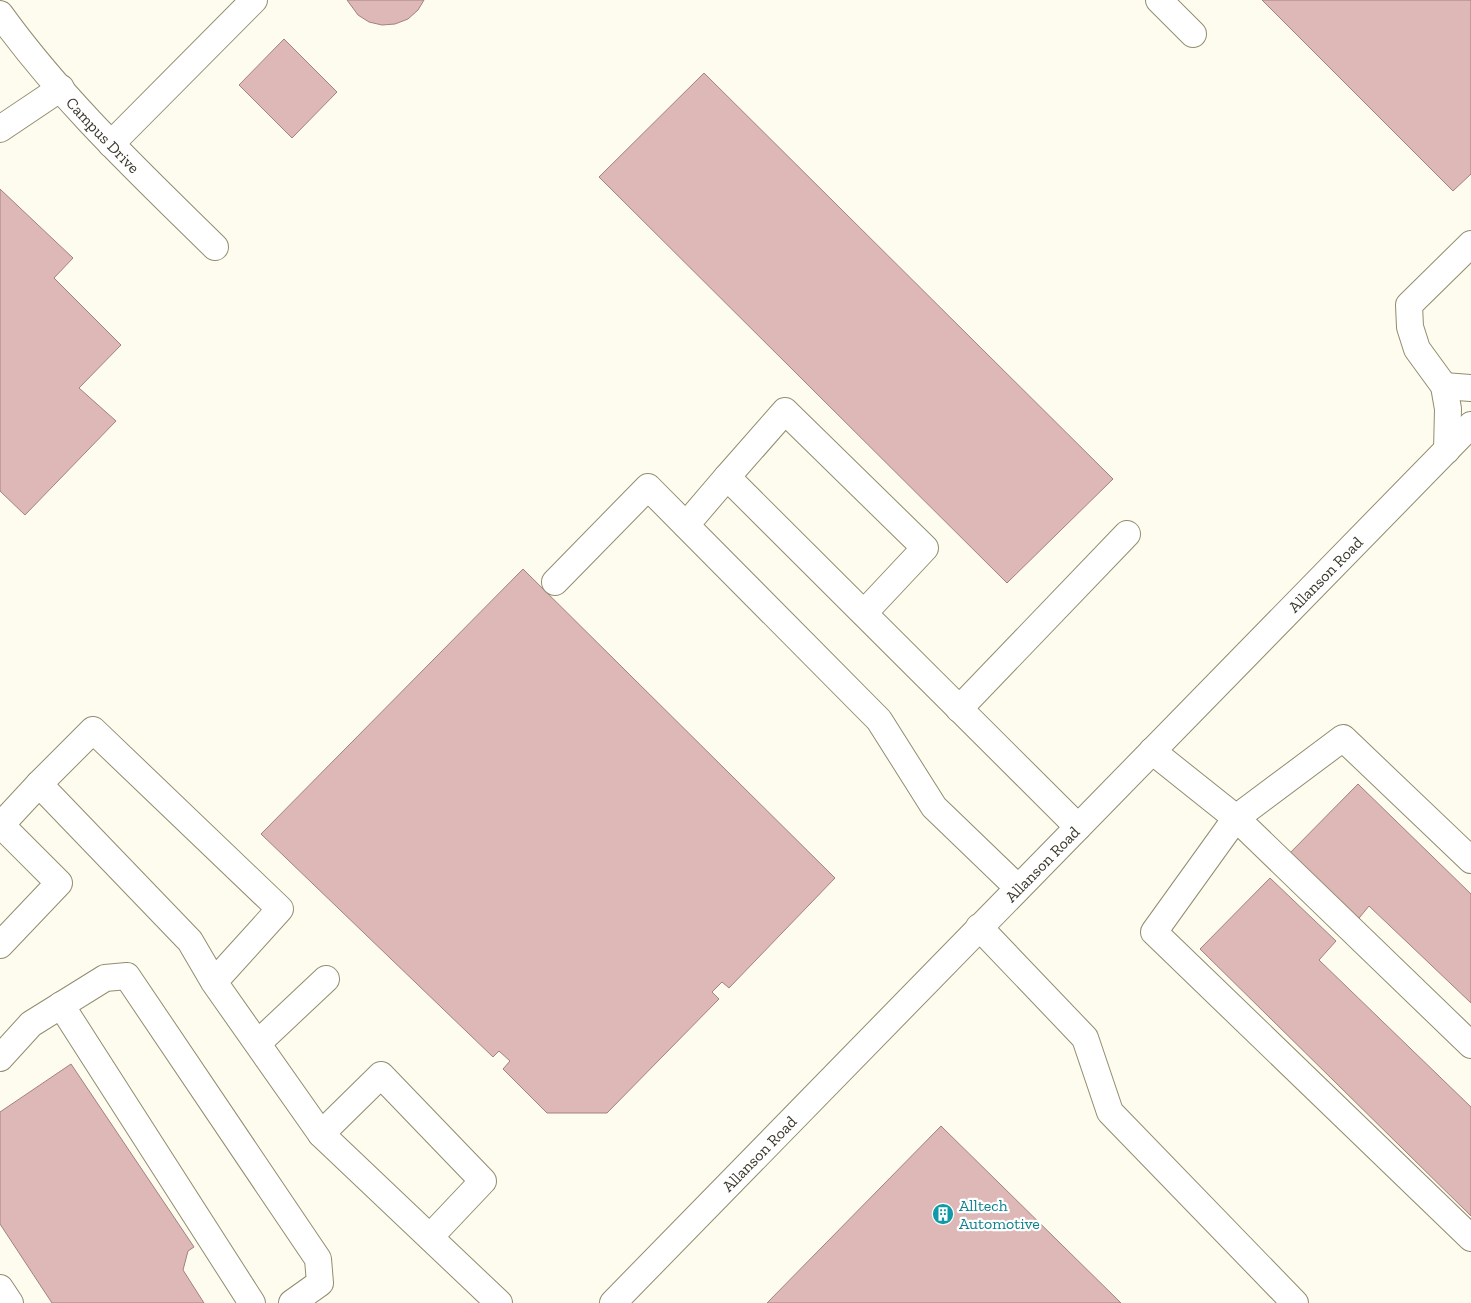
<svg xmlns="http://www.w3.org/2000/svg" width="1471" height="1303" font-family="'Zilla Slab',serif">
  <rect width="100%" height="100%" fill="#fefcef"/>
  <g fill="#deb8b6" stroke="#a4807f">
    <path d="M347,0H424L418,10L408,19L395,24L382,25L369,22L358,15Z"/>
    <path d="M1262,0H1471V174L1453,191Z"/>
    <path d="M284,39L337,92L292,138L239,85Z"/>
    <path d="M704,73L1113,479L1007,583L599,177Z"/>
    <path d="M0,189L73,258L54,278L121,345L79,388L116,421L25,515L0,491Z"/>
    <path d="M523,569L835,878L729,988L722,982L712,992L719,999L607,1113H547L503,1069L510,1061L499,1051L493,1057L261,834Z"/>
    <path d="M1358,784L1471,894V1003L1369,906L1355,923L1285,858Z"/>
    <path d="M1270,878L1336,941L1319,960L1471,1107V1216L1200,949Z"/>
    <path d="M71,1064L194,1247L188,1251L183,1270L204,1303H52L0,1224V1112Z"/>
    <path d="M941,1126L1121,1303H767Z"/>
  </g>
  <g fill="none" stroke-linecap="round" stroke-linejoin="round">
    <g stroke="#928d6e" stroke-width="28">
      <g id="minor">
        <path d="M1159,0L1193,34"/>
        <path id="s1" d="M0,14C62,100 140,173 215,247"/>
        <path d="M0,129L61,88"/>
        <path d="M111,144L254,0"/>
        <path d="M1444,386L1471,388"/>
        <path d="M1447,450L1448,409L1444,386L1417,349L1410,327L1409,305L1471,244"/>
        <path d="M727,477L785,411L925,548L864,613"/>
        <path d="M686,525L727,477L1078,827"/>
        <path d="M555,582L648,487L879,720L934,807L1018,888"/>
        <path d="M959,709L1127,534"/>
        <path d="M1152,751L1236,818L1343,738L1471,860"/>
        <path d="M0,826L39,784"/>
        <path d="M979,927L1085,1038L1110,1112L1295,1303"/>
        <path d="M0,945L59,883L1,825"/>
        <path d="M214,982L280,909L93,730L39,784L190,941L214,982L321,1134L499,1303"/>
        <path d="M61,1005L252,1303"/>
        <path d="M258,1043L326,979"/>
        <path d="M1471,1045L1236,818L1154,932L1471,1238"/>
        <path d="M0,1058L31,1024L105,978L127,976L318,1259L320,1283L292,1303"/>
        <path d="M321,1134L381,1075L483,1181L430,1237"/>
        <path d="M0,1288L10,1303"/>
        <path id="s2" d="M613,1303L1471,425"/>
      </g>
    </g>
    <use href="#minor" stroke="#fff" stroke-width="26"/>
  </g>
  <defs>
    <g id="building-disc" transform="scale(1.125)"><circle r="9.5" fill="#0f9aa8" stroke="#fff"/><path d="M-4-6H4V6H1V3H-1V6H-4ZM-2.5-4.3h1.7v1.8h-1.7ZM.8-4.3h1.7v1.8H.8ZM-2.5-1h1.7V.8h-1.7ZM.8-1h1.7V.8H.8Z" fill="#fff"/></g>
  </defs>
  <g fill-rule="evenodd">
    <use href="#building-disc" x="943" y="1214"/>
  </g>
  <g text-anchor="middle" stroke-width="4.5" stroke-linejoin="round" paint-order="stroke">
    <g font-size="16" fill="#383629" stroke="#fff">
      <text dy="6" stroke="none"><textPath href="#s1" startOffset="159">Campus Drive</textPath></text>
      <text dy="6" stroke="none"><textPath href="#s2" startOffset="1019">Allanson Road</textPath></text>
      <text dy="6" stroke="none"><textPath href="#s2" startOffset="614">Allanson Road</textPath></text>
      <text dy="6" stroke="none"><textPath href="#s2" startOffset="209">Allanson Road</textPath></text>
    </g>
    <g font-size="16" fill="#0d838f" stroke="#fff" text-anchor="start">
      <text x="959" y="1211">Alltech<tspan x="959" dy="18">Automotive</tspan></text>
    </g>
  </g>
</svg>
